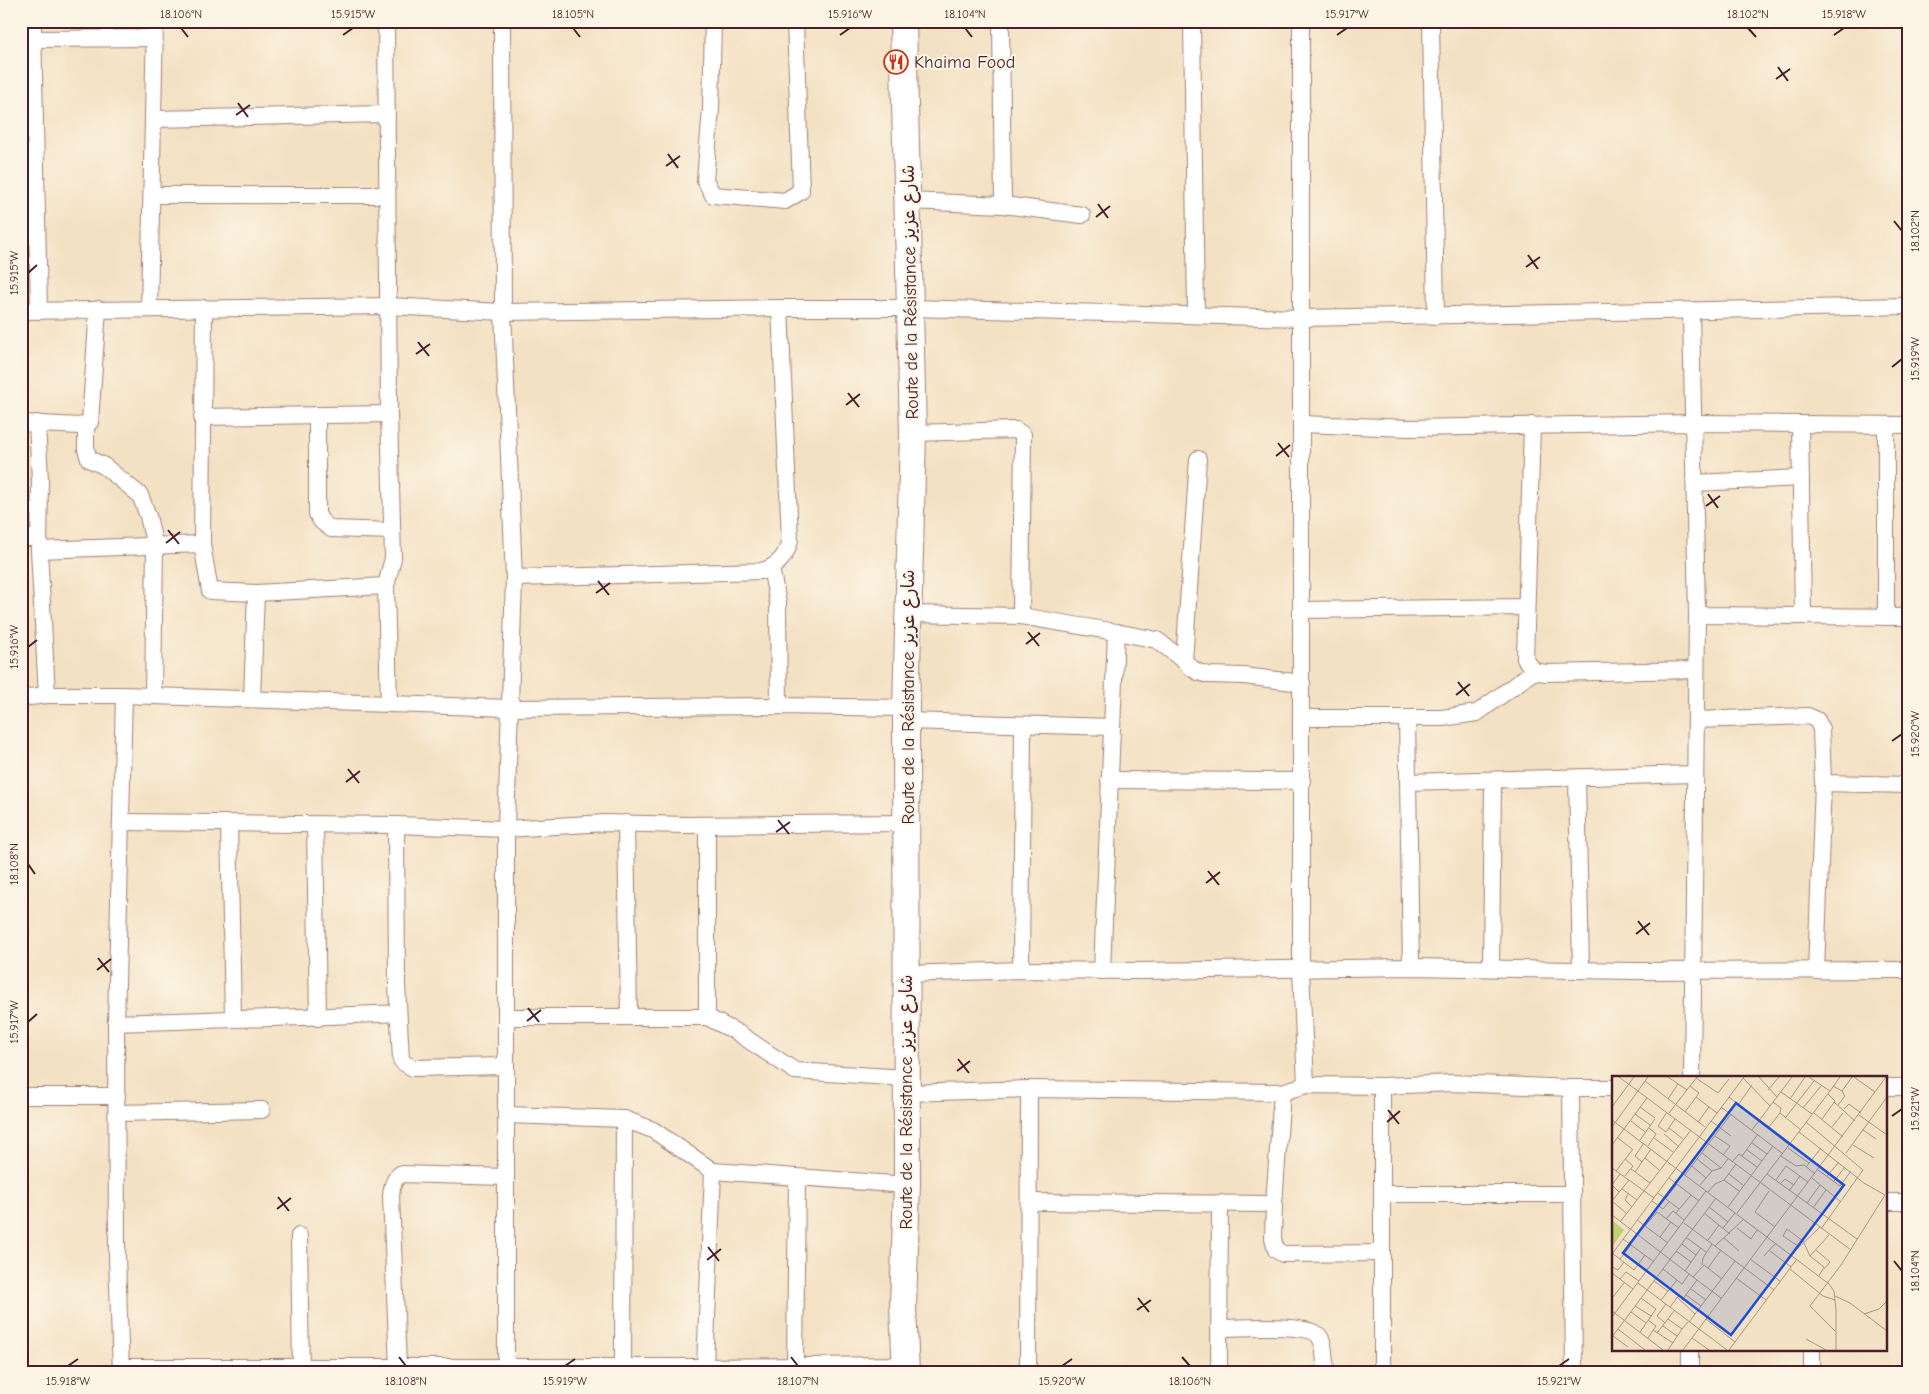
<svg xmlns="http://www.w3.org/2000/svg" width="1929" height="1394" font-family="'Comic Neue','Playpen Sans Arabic',sans-serif">
  <rect width="100%" height="100%" fill="#fcf5e5"/>
  <filter id="ink" filterUnits="userSpaceOnUse"><feTurbulence type="fractalNoise" baseFrequency=".02" numOctaves="2"/><feDisplacementMap in="SourceGraphic" scale="10" xChannelSelector="R" yChannelSelector="G"/><feConvolveMatrix kernelMatrix="1 2 1 2 8 2 1 2 1" color-interpolation-filters="sRGB"/></filter>
  <filter id="wash" filterUnits="userSpaceOnUse"><feTurbulence type="fractalNoise" baseFrequency=".0096" numOctaves="4" result="noise"/><feDisplacementMap in="SourceGraphic" scale="20" xChannelSelector="R" yChannelSelector="G"/><feGaussianBlur stdDeviation="1.12" result="paint"/><feColorMatrix in="noise" values="0 0 0 0 0 0 0 0 0 0 0 0 0 0 0 0 0 1.4 0 .05"/><feComposite in="paint" operator="in"/></filter>
  <g filter="url(#wash)">
    <rect width="100%" height="100%" fill="#f3e1c3"/>
  </g>
  <g filter="url(#ink)">
    <g fill="none" stroke-linecap="round" stroke-linejoin="round">
      <g stroke="#9e8077" stroke-width="18">
        <g id="street">
          <path d="M386,21L389,414L393,558L386,586L389,704"/>
          <path d="M502,21L503,312L514,578L506,829V1373"/>
          <path d="M713,21L711,109L705,180L713,195L785,201L801,191L795,21"/>
          <path d="M1001,21L1003,205"/>
          <path d="M1192,21L1196,315"/>
          <path d="M1301,21V969L1306,1085"/>
          <path d="M1431,21L1436,316"/>
          <path d="M21,27H33L39,311"/>
          <path d="M33,39L154,38"/>
          <path d="M154,119L387,114"/>
          <path d="M152,195H387"/>
          <path d="M908,201L1003,205L1082,215"/>
          <path d="M204,308L202,544L210,591L256,593L386,586"/>
          <path d="M149,309L155,21"/>
          <path d="M21,311L388,306L503,312L780,308H910L1301,318L1908,306"/>
          <path d="M1691,311L1697,615L1908,617"/>
          <path d="M317,415V514L322,522L331,529L392,531"/>
          <path d="M202,417L389,414"/>
          <path d="M21,423L80,426L90,422L98,309"/>
          <path d="M37,423L40,480L39,550L47,695"/>
          <path d="M86,424V449L89,459L104,466L140,495L148,516L155,547L153,696"/>
          <path d="M1301,424L1409,428L1694,423L1908,425"/>
          <path d="M1532,425L1525,659L1534,671L1546,673L1696,670"/>
          <path d="M1800,425L1803,616"/>
          <path d="M913,433L1016,430L1023,435L1021,616"/>
          <path d="M1695,483L1801,478"/>
          <path d="M21,538H39"/>
          <path d="M39,550L202,544"/>
          <path d="M771,568L778,603L779,706"/>
          <path d="M514,578L762,571C778,566 786,557 790,540L780,308"/>
          <path d="M1302,610L1526,607"/>
          <path d="M907,614L1021,616L1116,632L1157,640L1184,661L1190,667L1198,672L1209,675L1244,676L1302,683"/>
          <path d="M1886,617V425"/>
          <path d="M1184,661L1198,459"/>
          <path d="M21,698L47,695H124L509,708L779,706L906,708"/>
          <path d="M252,698L256,593"/>
          <path d="M1302,718H1442L1477,713L1534,671"/>
          <path d="M1407,718L1411,967"/>
          <path d="M1696,720L1808,716L1817,720L1821,729L1823,783L1816,971"/>
          <path d="M906,721L1112,727"/>
          <path d="M1577,778L1581,970"/>
          <path d="M1109,780L1302,781"/>
          <path d="M1408,782L1695,774"/>
          <path d="M1823,783L1908,785"/>
          <path d="M122,822L396,825L506,829L605,823L686,825L906,823"/>
          <path d="M626,823L629,1017"/>
          <path d="M229,824L233,1018"/>
          <path d="M315,825L318,1018"/>
          <path d="M396,825L397,984L401,1060L404,1063L413,1068L506,1066"/>
          <path d="M1491,968L1493,780"/>
          <path d="M1021,970L1023,725"/>
          <path d="M1102,971L1116,632"/>
          <path d="M906,974L1021,970L1140,971L1411,967L1634,971L1908,970"/>
          <path d="M506,1017H707L738,1033L795,1071L906,1078"/>
          <path d="M707,1017V825"/>
          <path d="M116,1023C210,1019 304,1018 398,1013"/>
          <path d="M1692,1078L1697,615"/>
          <path d="M1382,1086V1373"/>
          <path d="M1885,1087H1908"/>
          <path d="M1571,1088L1574,1373"/>
          <path d="M1282,1092L1274,1204L1273,1239L1276,1250L1283,1254L1382,1253"/>
          <path d="M906,1093L1029,1089L1282,1092L1306,1085L1382,1086L1452,1083L1571,1088H1613"/>
          <path d="M21,1096H117"/>
          <path d="M117,1113L262,1110"/>
          <path d="M506,1115L624,1119L653,1130L713,1171L705,1367"/>
          <path d="M713,1171L907,1185"/>
          <path d="M1382,1194H1572"/>
          <path d="M1029,1202L1274,1204"/>
          <path d="M1885,1202H1908"/>
          <path d="M299,1236L301,1373"/>
          <path d="M1219,1328C1237,1328 1309,1323 1319,1336C1327,1346 1322,1363 1328,1373"/>
          <path d="M1690,1350V1373"/>
          <path d="M1812,1350V1373"/>
          <path d="M795,1366L797,1177"/>
          <path d="M121,1367H705L906,1365"/>
          <path d="M398,1367L391,1196C392,1187 393,1180 400,1174L506,1177"/>
          <path d="M623,1367L624,1119"/>
          <path d="M121,1373L117,1257L116,1023L124,695"/>
          <path d="M1028,1373L1029,1089"/>
          <path d="M1219,1373L1220,1203"/>
        </g>
      </g>
      <g stroke="#9e8077" stroke-width="28">
        <path id="primary" d="M903,21L913,433L906,708L907,1185L903,1307L906,1373"/>
      </g>
      <use href="#street" stroke="#fff" stroke-width="16"/>
      <use href="#primary" stroke="#fff" stroke-width="26"/>
    </g>
  </g>
  <path fill="none" stroke="#4a1f2b" stroke-width="2" d="M181,28L188,37M573,28L580,37M965,28L972,37M1748,28L1756,37M343,35L353,28M840,35L850,28M1337,35L1347,28M1834,35L1844,28M1778,67L1788,81M1776,79L1790,69M238,103L248,117M236,115L250,105M668,154L678,168M666,166L680,156M1098,204L1108,218M1096,217L1110,206M1894,221L1902,231M1528,255L1538,269M1526,267L1540,257M28,273L37,265M418,342L429,356M416,354L430,344M1892,367L1902,359M848,393L859,407M846,405L860,394M1278,443L1289,457M1276,456L1290,445M1708,494L1718,508M1706,506L1720,496M168,530L179,544M166,543L180,532M598,581L609,595M596,593L610,583M1028,632L1039,646M1026,644L1040,633M28,647L37,640M1458,682L1469,696M1456,695L1470,684M1892,741L1902,734M348,769L359,783M346,782L360,771M778,820L789,834M776,832L790,822M28,864L35,874M1208,871L1219,885M1206,883L1220,872M1638,921L1649,935M1636,934L1650,923M98,958L109,972M97,970L111,959M528,1008L539,1022M527,1021L541,1010M28,1022L37,1014M958,1059L969,1073M957,1071L970,1061M1388,1110L1399,1124M1892,1116L1902,1109M1387,1122L1400,1111M278,1197L289,1211M277,1209L291,1198M708,1247L719,1261M707,1260L721,1249M1894,1261L1902,1271M1138,1298L1149,1312M1137,1310L1151,1300M399,1357L406,1366M791,1357L798,1366M1182,1357L1190,1366M68,1366L78,1359M565,1366L575,1359M1062,1366L1072,1359M1559,1366L1569,1359"/>
  <defs>
    <g id="restaurant-ring" transform="scale(1.25)"><circle r="9.5" fill="#fcf5e5" stroke="#c8321e" stroke-width="1.5"/><path d="M-5-6h1v4h1v-4h1v4h1v-4h1v5L-1.5 .5V6h-2V.5L-5-1ZM5-6V6H3V1.5H1.5Q1.5-4 5-6Z" fill="#c8321e"/></g>
  </defs>
  <g fill-rule="evenodd">
    <use href="#restaurant-ring" x="896" y="62"/>
  </g>
  <g text-anchor="middle" stroke-width="4" stroke-linejoin="round" paint-order="stroke">
    <g font-size="18" fill="#4a1f2b" stroke="#fcf5e5" text-anchor="start">
      <text x="914" y="68">Khaima Food</text>
    </g>
    <g font-size="18" fill="#4a1f2b" stroke="#fcf5e5">
      <text transform="translate(910 292) rotate(-91)" y="6">Route de la Résistance شارع عزيز</text>
      <text transform="translate(908 697) rotate(-90)" y="6">Route de la Résistance شارع عزيز</text>
      <text transform="translate(906 1102) rotate(-90)" y="6">Route de la Résistance شارع عزيز</text>
    </g>
  </g>
  <g transform="translate(1612 1076)">
    <rect width="275" height="275" fill="#f3e1c3"/>
    <path d="M0,144L12,154L0,171Z" fill="#c0d174"/>
    <path fill="none" stroke="#af9386" stroke-width="1" d="M7,1L239,174M56,1L75,14M147,1L165,21M197,1L218,15L228,1M242,1L263,16M84,2L106,17L117,3M131,2L158,30M33,5L93,51M221,10L230,15L240,1M156,14L167,1M169,16L200,38M84,21L105,37M117,21L177,69M56,23L66,8M178,23L193,1M161,26L169,32L168,37M222,26L243,45M126,29L140,9M226,29L233,20L230,15M0,31L22,1M28,31L43,42M109,31L171,78M191,32L209,10M232,33L237,28L249,37M55,36L46,50L54,56L63,43M73,36L87,17L78,10M57,37L85,1M202,37L231,61M23,38L38,49M247,39L275,59M174,41L202,5M210,43L223,25L216,18M0,44L217,208L222,215L224,234V274M19,45L33,56M99,45L119,60M86,46L97,31M194,46L251,94L209,153M0,51L36,1M220,51L231,37M57,52L71,63M156,52L168,37L189,54M140,54L180,1M251,54L264,63M187,56L252,107L273,119L229,189L198,230L223,255M52,58L66,70M103,60L118,70L111,79M6,62L20,73M42,62L61,76M28,64L43,43M140,67L155,78M0,69L35,22M241,69L262,82M36,70L44,58L37,52M176,72L197,87M135,74L150,85M90,77L109,92M234,77L275,21M130,80L146,58M169,80L184,90L192,89L203,98M33,82L47,94M85,83L100,95L109,92L116,83M30,86L23,80L32,67M120,86L127,78L145,91M80,90L94,102M194,91L209,72M0,92L42,122M19,93L38,107M206,94L228,110L239,95M4,95L21,73M23,96L39,73M117,98L131,109M155,98L245,163M73,99L119,38M13,100L21,90L13,83M215,100L227,86M57,102L87,125M200,102L229,126M112,104L127,115M164,104L174,90L196,106M222,105L233,91M168,108L173,103L182,109M88,109L100,95M10,113L25,124M157,115L143,136L163,151M177,115L188,100M7,116L0,109L8,98M96,116L103,108L112,104L124,88M46,117L67,133M16,118L13,124L20,131M54,122L65,108M0,125L17,104M0,125L14,137M40,125L51,133L57,126M195,127L208,109M97,131L116,146M116,131L161,70M201,132L214,114M45,136L67,152M64,137L79,119M92,137L118,158M125,137L218,15M0,139L85,204M54,143L61,135L72,144M25,144L56,167M8,146L79,54M72,147L162,214M33,150L45,136M111,152L123,137M125,152L139,163L145,154M48,161L59,146M75,162L94,176M112,162L127,175M11,163L42,186M96,164L107,149M70,168L84,179M103,170L132,143M186,170L171,160L175,153L191,165L198,180L212,191L207,200M204,174L218,186L212,193M64,175L79,186M158,175L179,191M0,177L22,194M0,178L132,1M179,179L208,151M152,180L164,167M198,180L217,159M8,183L19,169M138,183L168,205M90,189L91,182L100,168M0,191L6,194L12,186M96,192L109,174M51,193L70,208L77,198M178,193L211,220L223,224M22,194L33,179M73,195L89,172M0,197L21,213M81,201L92,189L110,203M124,202L154,224M8,203L14,196L27,205M42,205L56,215M26,207L115,274M79,213L94,224M74,219L89,230M223,220L238,227L275,255M1,221L12,207M65,221L83,238M29,222L44,233M49,224L65,204M70,224L85,204L109,222M23,230L39,240M58,231L67,219L59,212M0,235L51,274M19,236L34,247M252,238L267,233L275,225M0,241L94,115M56,243L70,253L76,246M94,243L123,266M77,246L123,185M53,247L45,240L54,228M51,250L65,260M6,253L33,274M41,254L61,267M28,256L44,233M45,257L62,235M1,260L16,271M0,261L104,122M36,262L44,250L36,244M80,262L97,274M194,263L214,274M56,274L70,253M71,274L274,1M117,274L185,183"/>
    <path fill="#1d4ed8" fill-opacity="0.15" stroke="#1d4ed8" stroke-width="2.5" d="M124,27L232,109L119,259L11,177Z"/>
    <rect width="275" height="275" fill="none" stroke="#4a1f2b" stroke-width="2.5"/>
  </g>
  <rect width="1929" height="1394" fill="none" stroke="#fcf5e5" stroke-width="55"/>
  <rect x="28" y="28" width="1874" height="1338" fill="none" stroke="#4a1f2b" stroke-width="2"/>
  <g font-size="12" text-anchor="middle" fill="#4a1f2b">
    <text x="181" y="18">18.106°N</text>
    <text x="353" y="18">15.915°W</text>
    <text x="573" y="18">18.105°N</text>
    <text x="850" y="18">15.916°W</text>
    <text x="965" y="18">18.104°N</text>
    <text x="1347" y="18">15.917°W</text>
    <text x="1748" y="18">18.102°N</text>
    <text x="1844" y="18">15.918°W</text>
    <text transform="translate(1915 231) rotate(-90)" y="4">18.102°N</text>
    <text transform="translate(14 273) rotate(-90)" y="4">15.915°W</text>
    <text transform="translate(1915 359) rotate(-90)" y="4">15.919°W</text>
    <text transform="translate(14 647) rotate(-90)" y="4">15.916°W</text>
    <text transform="translate(1915 734) rotate(-90)" y="4">15.920°W</text>
    <text transform="translate(14 864) rotate(-90)" y="4">18.108°N</text>
    <text transform="translate(14 1022) rotate(-90)" y="4">15.917°W</text>
    <text transform="translate(1915 1109) rotate(-90)" y="4">15.921°W</text>
    <text transform="translate(1915 1271) rotate(-90)" y="4">18.104°N</text>
    <text x="68" y="1385">15.918°W</text>
    <text x="406" y="1385">18.108°N</text>
    <text x="565" y="1385">15.919°W</text>
    <text x="798" y="1385">18.107°N</text>
    <text x="1062" y="1385">15.920°W</text>
    <text x="1190" y="1385">18.106°N</text>
    <text x="1559" y="1385">15.921°W</text>
  </g>
</svg>
